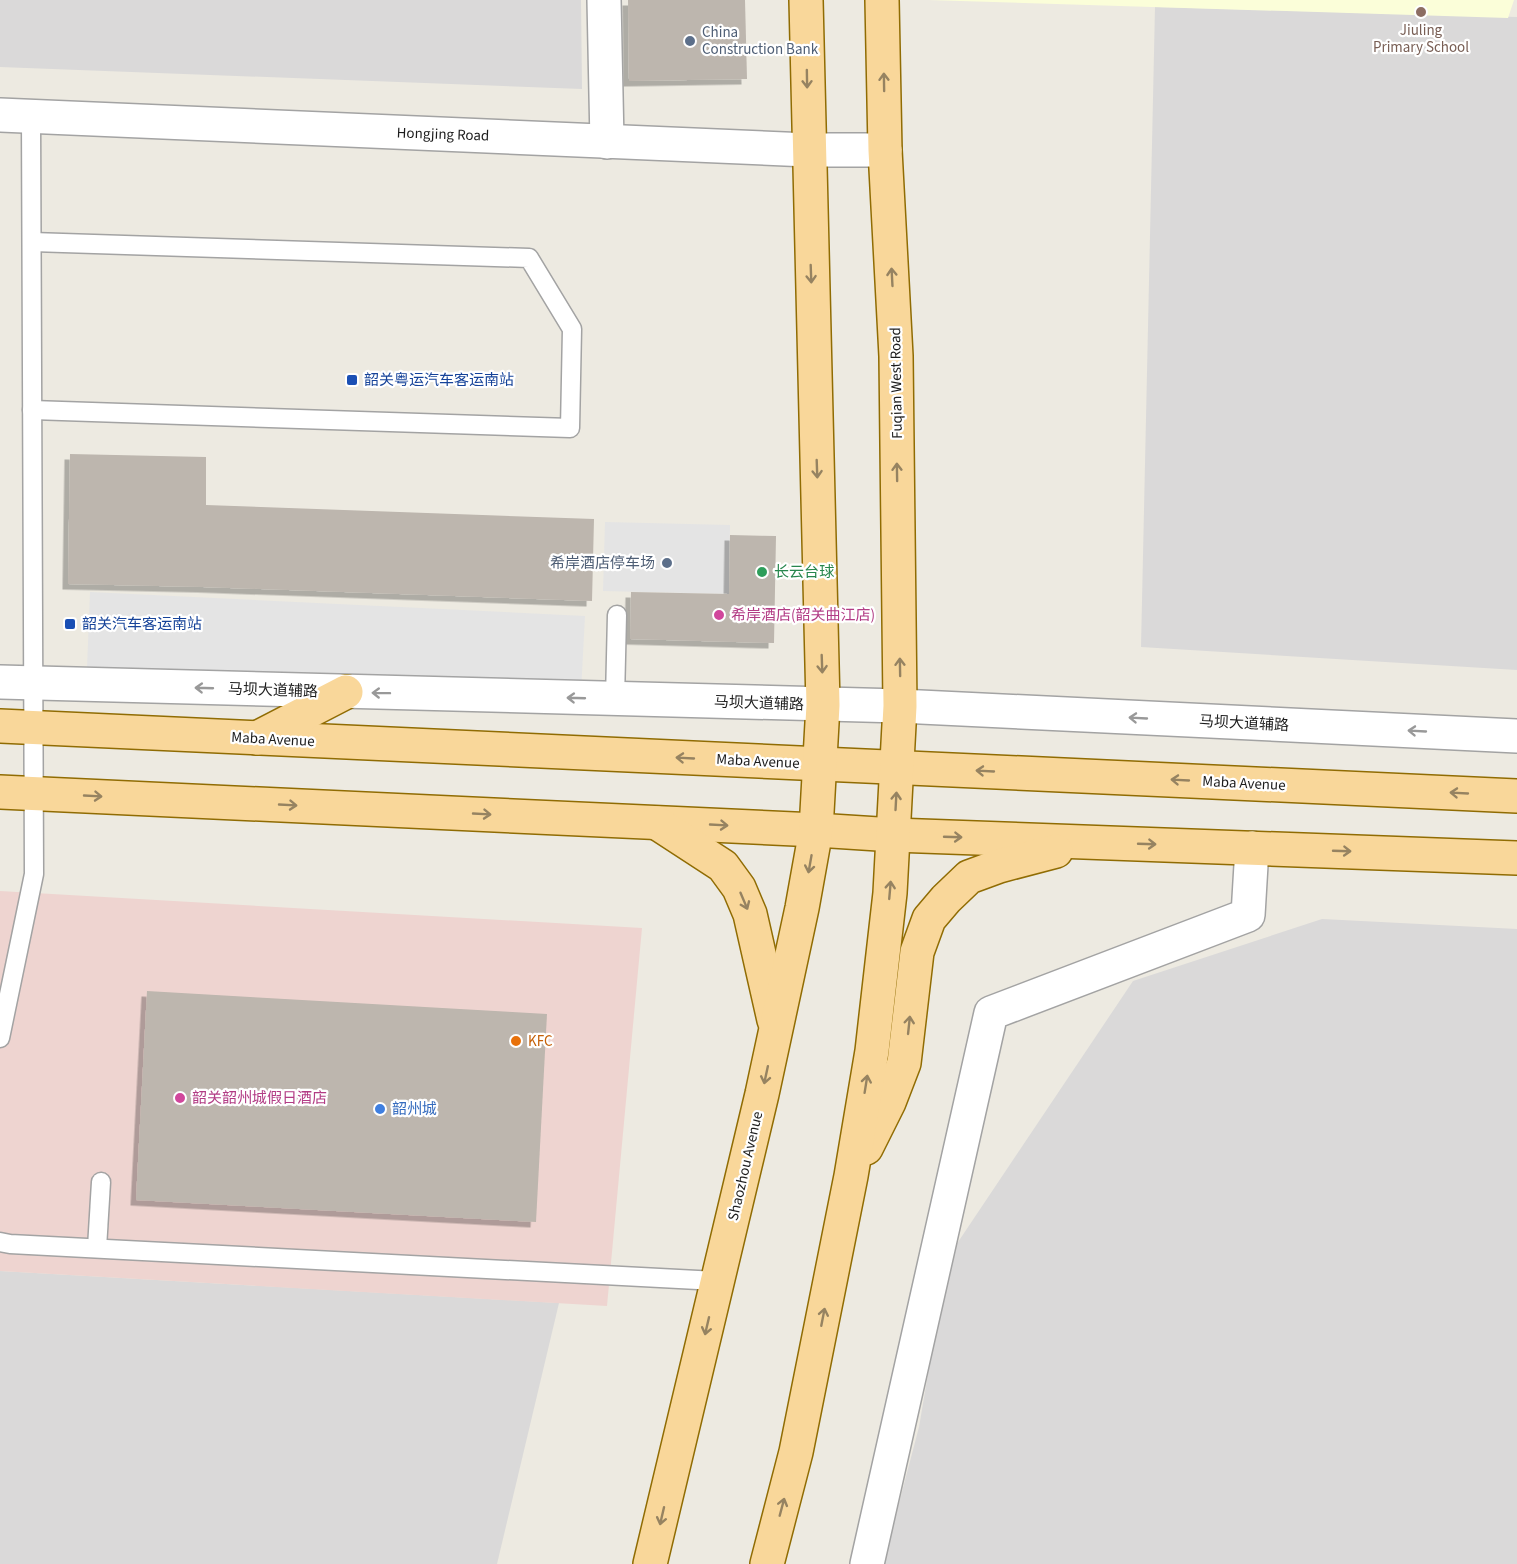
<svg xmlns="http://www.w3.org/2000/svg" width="1517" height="1564" font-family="'Source Sans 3','Noto Sans SC',sans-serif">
  <defs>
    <filter id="shadow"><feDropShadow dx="-5.5" dy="5.5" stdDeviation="0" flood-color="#0004"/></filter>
  </defs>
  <rect width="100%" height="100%" fill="#edeae1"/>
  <g fill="#dad9d9">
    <path d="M0,0H581L582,89L0,67Z"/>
    <path d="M1155,7L1517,17V670L1141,647Z"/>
    <path d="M1322,919L1517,929V1564H883L919,1427L948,1257L1133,981Z"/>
    <path d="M0,1271L559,1303L497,1564H0Z"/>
  </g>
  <path fill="#eed4d0" d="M0,891L642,928L607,1306L0,1271Z"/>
  <path fill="#fbfed9" d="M928,0H1514L1508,18Z"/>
  <g fill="#e4e4e4">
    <path d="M605,522L730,525L729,594L603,591Z"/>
    <path d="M90,592L585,616L581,692L87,668Z"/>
  </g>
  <g fill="#bdb6ae" filter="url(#shadow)">
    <path d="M628,0H745L747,79L629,81Z"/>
    <path d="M70,454L206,457V505L594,519L592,601L203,587L68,584Z"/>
    <path d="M730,535L776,536L774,643L630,639L631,592L729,594Z"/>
    <path d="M147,991L547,1014L536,1222L136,1200Z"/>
  </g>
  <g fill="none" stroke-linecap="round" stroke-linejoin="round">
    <g stroke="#a3a3a3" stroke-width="21">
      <g id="lane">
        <path d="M32,242L529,258L572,329L570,428L32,410"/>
        <path d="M615,699L617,615"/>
        <path d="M0,1038L34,874L31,117"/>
        <path d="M0,1242L10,1244L717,1281"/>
        <path d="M97,1248L101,1182"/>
      </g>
    </g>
    <g stroke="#a3a3a3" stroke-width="36">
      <g id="street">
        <path d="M604,0L607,142"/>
        <path d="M0,115L808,150H885"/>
        <path d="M0,682L900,706L1517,736"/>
        <path d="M867,1564L991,1013L1248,915L1252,848"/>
      </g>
    </g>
    <g stroke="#906c03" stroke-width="36">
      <g id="primary">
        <path d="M0,726L1517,796"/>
        <path d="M257,738L346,692"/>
        <path d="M0,792L816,830L894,835L1517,858"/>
        <path d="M657,823L723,866L739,888L750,914L774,1020"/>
        <path d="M866,1148L889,1102L904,1063L917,952L929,919L946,899L969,877L999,866L1056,851"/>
        <path d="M650,1564L762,1094L802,908L816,830L823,705L806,0"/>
        <path d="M767,1564L796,1452L851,1176L872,1051L890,893L900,706L896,356L885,150L882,0"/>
      </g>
    </g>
    <use href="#lane" stroke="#fff" stroke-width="18"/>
    <use href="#street" stroke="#fff" stroke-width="33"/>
    <use href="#primary" stroke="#f9d79a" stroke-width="33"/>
  </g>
  <defs><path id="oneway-shaft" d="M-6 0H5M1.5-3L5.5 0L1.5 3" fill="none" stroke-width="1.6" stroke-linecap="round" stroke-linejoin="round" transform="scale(1.5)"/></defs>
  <g stroke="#968361">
    <use href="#oneway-shaft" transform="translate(807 79) rotate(89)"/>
    <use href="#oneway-shaft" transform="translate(884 82) rotate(-91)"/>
    <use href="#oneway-shaft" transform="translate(811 274) rotate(88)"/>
    <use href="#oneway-shaft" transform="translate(892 277) rotate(-93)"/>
    <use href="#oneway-shaft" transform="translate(817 469) rotate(88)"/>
    <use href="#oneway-shaft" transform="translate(897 472) rotate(-91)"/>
    <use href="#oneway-shaft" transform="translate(822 664) rotate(88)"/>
    <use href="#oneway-shaft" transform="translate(900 667) rotate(-91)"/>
    <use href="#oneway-shaft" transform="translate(685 758) rotate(-177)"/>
    <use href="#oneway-shaft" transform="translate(985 771) rotate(-177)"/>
    <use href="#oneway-shaft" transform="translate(1180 780) rotate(-177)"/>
    <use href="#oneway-shaft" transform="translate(1459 793) rotate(-177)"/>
    <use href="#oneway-shaft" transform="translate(93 796) rotate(3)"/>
    <use href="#oneway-shaft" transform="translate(896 801) rotate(-87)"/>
    <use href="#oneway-shaft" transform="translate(288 805) rotate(3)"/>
    <use href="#oneway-shaft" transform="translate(482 814) rotate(3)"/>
    <use href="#oneway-shaft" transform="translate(719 825) rotate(3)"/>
    <use href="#oneway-shaft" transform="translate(953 837) rotate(2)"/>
    <use href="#oneway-shaft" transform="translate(1147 844) rotate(2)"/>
    <use href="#oneway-shaft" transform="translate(1342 851) rotate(2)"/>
    <use href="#oneway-shaft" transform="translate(810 864) rotate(100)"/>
    <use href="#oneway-shaft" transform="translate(890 890) rotate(-85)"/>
    <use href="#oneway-shaft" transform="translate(744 901) rotate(67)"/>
    <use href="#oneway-shaft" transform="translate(909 1025) rotate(-84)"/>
    <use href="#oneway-shaft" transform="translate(766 1075) rotate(102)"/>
    <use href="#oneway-shaft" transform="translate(866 1084) rotate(-81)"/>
    <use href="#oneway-shaft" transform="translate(823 1317) rotate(-79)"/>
    <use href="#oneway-shaft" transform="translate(707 1326) rotate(103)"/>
    <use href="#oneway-shaft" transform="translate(782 1507) rotate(-75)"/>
    <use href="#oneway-shaft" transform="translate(662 1516) rotate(103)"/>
  </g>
  <g stroke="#999">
    <use href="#oneway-shaft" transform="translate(204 688) rotate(-178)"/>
    <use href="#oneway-shaft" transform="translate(381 693) rotate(-179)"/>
    <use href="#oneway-shaft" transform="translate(576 698) rotate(-178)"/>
    <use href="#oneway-shaft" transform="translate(1138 718) rotate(-177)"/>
    <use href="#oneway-shaft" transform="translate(1417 731) rotate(-177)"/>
  </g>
  <circle fill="#8d6e63" stroke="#fff" stroke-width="2" cx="1421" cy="12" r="6"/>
  <g fill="#5c6f8a" stroke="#fff" stroke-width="2">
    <circle cx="690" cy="41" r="6"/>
    <circle cx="667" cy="563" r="6"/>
  </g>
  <g fill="#1a4fb4" stroke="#fff" stroke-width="2">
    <rect x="346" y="374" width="12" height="12" rx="3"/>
    <rect x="64" y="618" width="12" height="12" rx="3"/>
  </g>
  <circle fill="#2e9e5b" stroke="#fff" stroke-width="2" cx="762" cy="572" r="6"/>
  <g fill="#d1479c" stroke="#fff" stroke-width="2">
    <circle cx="719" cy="615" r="6"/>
    <circle cx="180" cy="1098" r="6"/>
  </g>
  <circle fill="#e8710a" stroke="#fff" stroke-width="2" cx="516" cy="1041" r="6"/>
  <circle fill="#3f7fe0" stroke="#fff" stroke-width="2" cx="380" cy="1109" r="6"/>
  <g text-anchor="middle" stroke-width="4.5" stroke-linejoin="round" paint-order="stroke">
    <g font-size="15" fill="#785e54" stroke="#fff">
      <text x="1421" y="35">Jiuling<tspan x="1421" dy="17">Primary School</tspan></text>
    </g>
    <g font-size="15" fill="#4e5e75" stroke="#fff" text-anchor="start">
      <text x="702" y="37">China<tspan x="702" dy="17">Construction Bank</tspan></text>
      <text x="655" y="568" text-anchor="end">希岸酒店停车场</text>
    </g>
    <g font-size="15" fill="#1c1c1c" stroke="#fff">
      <text transform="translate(443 134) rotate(2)" y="5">Hongjing Road</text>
      <text transform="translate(896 383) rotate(-91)" y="5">Fuqian West Road</text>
      <text transform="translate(273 690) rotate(2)" y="5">马坝大道辅路</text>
      <text transform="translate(759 703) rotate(2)" y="5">马坝大道辅路</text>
      <text transform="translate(1244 723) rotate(3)" y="5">马坝大道辅路</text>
      <text transform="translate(273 739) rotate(3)" y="5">Maba Avenue</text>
      <text transform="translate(758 761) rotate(3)" y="5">Maba Avenue</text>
      <text transform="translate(1244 783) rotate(3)" y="5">Maba Avenue</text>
      <text transform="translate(745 1166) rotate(-77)" y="5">Shaozhou Avenue</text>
    </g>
    <g font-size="15" fill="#164399" stroke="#fff" text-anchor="start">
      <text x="364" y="385">韶关粤运汽车客运南站</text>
      <text x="82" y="629">韶关汽车客运南站</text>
    </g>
    <g font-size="15" fill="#27864d" stroke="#fff" text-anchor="start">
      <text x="774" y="577">长云台球</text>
    </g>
    <g font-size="15" fill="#b23c85" stroke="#fff" text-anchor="start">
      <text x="731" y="620">希岸酒店(韶关曲江店)</text>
      <text x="192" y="1103">韶关韶州城假日酒店</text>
    </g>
    <g font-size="15" fill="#c56008" stroke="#fff" text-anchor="start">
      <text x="528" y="1046">KFC</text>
    </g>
    <g font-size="15" fill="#366cbe" stroke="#fff" text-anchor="start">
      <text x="392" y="1114">韶州城</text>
    </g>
  </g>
</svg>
